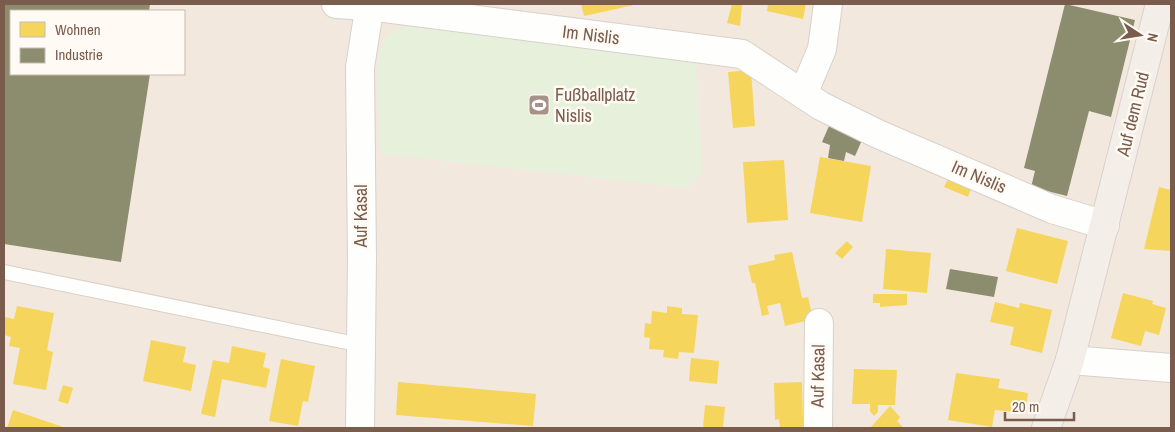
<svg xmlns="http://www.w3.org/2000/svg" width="1175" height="432" font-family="'Archivo Narrow',sans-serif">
  <rect width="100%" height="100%" fill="#f9f5f0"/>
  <path fill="#f2e8de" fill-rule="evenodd" d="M4,4H1171V428H4ZM11,11H184V74H11Z"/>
  <path fill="#e7f0db" d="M417,21L695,56L703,170L688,188L381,154C380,130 373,61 383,42C390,29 402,26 416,27Z"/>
  <g fill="#f6d55c">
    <path d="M581,4H634V5L584,16Z"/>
    <path d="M732,4H742L740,26L727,23Z"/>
    <path d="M768,4H806L803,19L767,11Z"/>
    <path d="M751,70L755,126L733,128L728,72Z"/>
    <path d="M820,157L871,166L862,222L810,213Z"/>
    <path d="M784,160L788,220L747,223L743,162Z"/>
    <path d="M950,174L973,184L968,197L944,187Z"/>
    <path d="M1159,187L1171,190V251L1144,249Z"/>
    <path d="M1017,228L1068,241L1057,284L1006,271Z"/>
    <path d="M847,241L853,247L842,259L835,253Z"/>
    <path d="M886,249L931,253L927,293L883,289Z"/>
    <path d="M792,252L802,298L808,297L813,319L785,326L780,303L767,306L769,314L762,316L755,283H752L748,266L775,260L774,255Z"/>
    <path d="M1123,293L1153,301L1152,304L1166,308L1159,335L1145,331L1141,346L1111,338Z"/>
    <path d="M873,294H907V305L880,307V303H873Z"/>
    <path d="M995,302L1019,308L1020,303L1052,310L1042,353L1010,345L1014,327L990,322Z"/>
    <path d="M17,306L54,313L47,350L53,352L46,390L13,384L20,348L9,346L11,337L4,335V317L14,319Z"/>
    <path d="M667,306L682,308V314L698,315L694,353L679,352L678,359L663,357L664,350L649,349L650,338L644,337L645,323L651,324L652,311L667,313Z"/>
    <path d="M151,340L186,347L183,362L196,365L191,391L143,381Z"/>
    <path d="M232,346L266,353L263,367L270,369L266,388L222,379L215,417L201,414L213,360L229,363Z"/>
    <path d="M691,358L719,361L717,384L689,381Z"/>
    <path d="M281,359L315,366L308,402L303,401L298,426L269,421Z"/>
    <path d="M854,369L897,370L895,405H878V412L874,416L870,411V404H852Z"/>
    <path d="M956,373L1000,379L998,388L1028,393L1025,413L995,410L992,427L948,420Z"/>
    <path d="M398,382L536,394L533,426L396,415Z"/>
    <path d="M802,382L803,419L806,418V428H780L779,419L775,420L774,383Z"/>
    <path d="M63,385L73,388L68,404L58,401Z"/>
    <path d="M705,405L725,407L723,428H703Z"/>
    <path d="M890,406L900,417L897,421L904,428H870Z"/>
    <path d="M13,410L66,428H7Z"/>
  </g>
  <g fill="#8c8c6e">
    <path d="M4,4H150L149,11H11V74H150L121,262L4,244Z"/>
    <path d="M1065,4L1135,20L1111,117L1089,111L1067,196L1031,187L1035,171L1024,168Z"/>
    <path d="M829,126L862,140L855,156L846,152L844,161L828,158L830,145L822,142Z"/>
    <path d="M950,269L998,277L994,297L946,289Z"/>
  </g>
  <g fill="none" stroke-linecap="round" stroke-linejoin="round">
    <g stroke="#d7d1cb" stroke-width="16">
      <path id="lane" d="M4,272L361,345"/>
    </g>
    <g stroke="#d7d1cb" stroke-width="30">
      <g id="street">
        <path d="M336,4L369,6L742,54L821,106L878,134L1052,209L1105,225"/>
        <path d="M803,94L822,49L828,4"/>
        <path d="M1070,360L1171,368"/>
        <path d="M360,428L362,259L360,67L370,4"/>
        <path d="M818,428L819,323"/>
      </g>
    </g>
    <g stroke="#dad1cc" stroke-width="30">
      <path id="primary" d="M1046,428L1070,360L1160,4"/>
    </g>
    <use href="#lane" stroke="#fefefd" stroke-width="14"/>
    <use href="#street" stroke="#fefefd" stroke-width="28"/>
    <use href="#primary" stroke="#f3eee8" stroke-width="28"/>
  </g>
  <defs>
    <g id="stadium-square" transform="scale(1.125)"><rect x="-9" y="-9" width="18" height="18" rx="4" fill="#a69286" stroke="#fffaf3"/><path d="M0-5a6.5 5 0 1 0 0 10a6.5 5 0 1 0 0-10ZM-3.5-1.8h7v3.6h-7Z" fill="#fff"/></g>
  </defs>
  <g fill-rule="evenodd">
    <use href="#stadium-square" x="539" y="105"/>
  </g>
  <g text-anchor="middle" stroke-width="5" stroke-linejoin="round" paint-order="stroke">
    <g font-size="18" fill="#7a5c4d" stroke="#fffaf3">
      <text transform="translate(591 35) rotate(7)" y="6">Im Nislis</text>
      <text transform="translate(1133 114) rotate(-76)" y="6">Auf dem Rud</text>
      <text transform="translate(979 177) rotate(23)" y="6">Im Nislis</text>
      <text transform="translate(361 216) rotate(-90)" y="6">Auf Kasal</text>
      <text transform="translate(818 376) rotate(-89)" y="6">Auf Kasal</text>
    </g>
    <g font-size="18" fill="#7a5c4d" stroke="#fffaf3" text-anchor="start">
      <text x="555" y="101">Fußballplatz<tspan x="555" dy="21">Nislis</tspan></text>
    </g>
  </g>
  <rect width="1175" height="432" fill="none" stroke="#7a5c4d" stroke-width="10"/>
  <rect x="10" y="10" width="175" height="65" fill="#fffaf3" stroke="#cabbb1"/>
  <rect x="20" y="22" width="25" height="15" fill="#f6d55c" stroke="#cabbb1"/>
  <text x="55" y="35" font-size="15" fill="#7a5c4d">Wohnen</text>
  <rect x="20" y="48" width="25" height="15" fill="#8c8c6e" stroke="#cabbb1"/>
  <text x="55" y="60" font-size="15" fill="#7a5c4d">Industrie</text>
  <g transform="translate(1140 35) rotate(102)" stroke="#fffaf3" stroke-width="4" paint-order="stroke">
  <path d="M0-4L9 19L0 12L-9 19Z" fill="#7a5c4d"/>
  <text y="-8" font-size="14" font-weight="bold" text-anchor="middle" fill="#7a5c4d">N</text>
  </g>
  <path d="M1005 412v8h69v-8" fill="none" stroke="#7a5c4d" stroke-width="2.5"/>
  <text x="1012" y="412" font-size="15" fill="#7a5c4d" stroke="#fffaf3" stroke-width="4" paint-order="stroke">20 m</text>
</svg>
